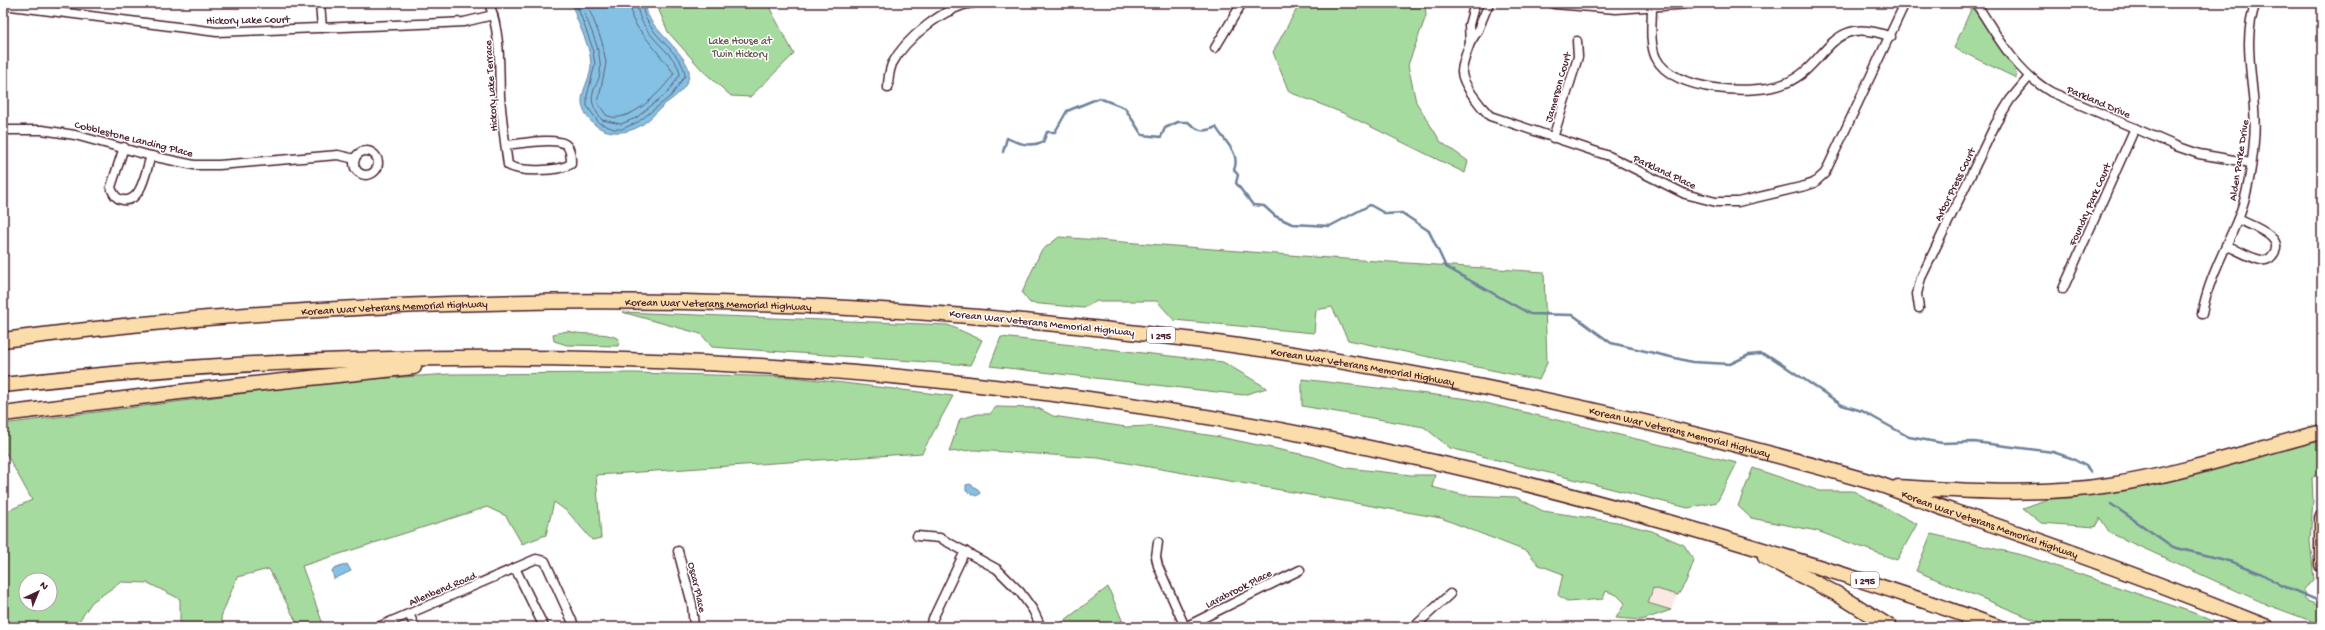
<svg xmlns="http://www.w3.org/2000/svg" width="2325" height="630" font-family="'Gochi Hand',sans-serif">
  <rect width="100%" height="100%" fill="#fff"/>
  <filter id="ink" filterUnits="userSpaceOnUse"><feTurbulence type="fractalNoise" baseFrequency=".025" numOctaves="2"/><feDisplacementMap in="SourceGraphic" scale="8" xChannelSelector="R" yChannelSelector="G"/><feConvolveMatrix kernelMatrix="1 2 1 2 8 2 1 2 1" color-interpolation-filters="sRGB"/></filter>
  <g filter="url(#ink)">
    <path fill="#f9e9e2" d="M1653,587L1678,595L1671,610L1648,603Z"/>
    <g fill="#a5db9f" stroke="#787d65" fill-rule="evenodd">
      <path d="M656,3H767L794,54L750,97L731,96L703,71L668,32Z"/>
      <path d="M1305,3H1425L1426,16L1408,65L1416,102L1441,142L1468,161L1465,173L1343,113L1289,92L1273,52L1299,5Z"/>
      <path d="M1972,7L2015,68L2016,78L1954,48Z"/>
      <path d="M1059,237L1315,257L1544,272L1547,363L1539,380L1348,340L1332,307L1316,310L1314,333L1174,320L1157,301H1097L1084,308L1030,303L1022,293L1041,251Z"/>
      <path d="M622,312L948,325L982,340L970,365L712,347L701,334Z"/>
      <path d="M568,331C585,337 603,330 619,339L618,346L567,345L554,341L553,334Z"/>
      <path d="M1001,337L1223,362L1267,388L1243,395L990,366Z"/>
      <path d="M633,373L793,377L953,396L922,453L596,475L601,538L592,540L568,512L554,502L546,535L522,544L506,516L487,507L302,566L324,627H299L269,569L237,577L221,617L224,627H180V599L148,583L121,582L92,602L75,627H3V513L32,500L6,453H3V424L340,381L451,374ZM26,580H50V604H26Z"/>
      <path d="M1302,379L1469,399L1737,463L1717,502L1688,508L1450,448L1424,427L1302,406Z"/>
      <path d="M996,407L1038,408L1053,416L1126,427L1150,426L1220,437L1314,457L1347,468L1411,475H1435L1432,487L1463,495L1516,497L1543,511L1617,522L1652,531L1684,545L1694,560L1687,580L1678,595L1653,588L1648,603L1671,610L1642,620L1616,618L1625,603L1617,595L1606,591L1603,599L1568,602L1558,595L1563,574L1539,565L1528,552L1441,518L1098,458L975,450L949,452L960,419L978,414H990Z"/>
      <path d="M2322,438V471L2312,478L2313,500L2310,541L2314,580L2304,589L2305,600L2322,607V625L2268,605L2110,533L2100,518L2095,527L2041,523L2023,508L2048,499L2165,481Z"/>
      <path d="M1753,468L1820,491H1853L1917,524L1897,560L1817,531L1751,518L1738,506Z"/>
      <path d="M1931,534L2026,556L2194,613L2227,627H2052L1916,571Z"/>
      <path d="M1108,587L1125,627H1056Z"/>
    </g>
    <g fill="#84c1e4" stroke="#6d809a">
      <path d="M572,3H646L647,13L651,21C660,34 687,57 689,71C691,85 675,97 665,104C657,111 650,120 640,126C619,138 592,133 583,108C578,93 592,78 591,64C590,42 576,23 572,3Z"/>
      <path d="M970,484L979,490L980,494L976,496L966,491V485Z"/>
      <path d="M347,564L351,571L334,579L332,570Z"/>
    </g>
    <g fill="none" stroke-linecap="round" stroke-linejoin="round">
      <g stroke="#616075" stroke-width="1">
        <path d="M576,3L592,46L595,64L587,96V106L599,123L614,129H622L638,122L671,96L685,76C685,52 643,35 642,3"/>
        <path d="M581,3C587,23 598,41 600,62C604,89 579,90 602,120L621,124L636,118L668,92L680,74C678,53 638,36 637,3"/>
        <path d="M587,3L602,42L606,63L598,103L606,115C627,127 664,90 674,73L638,28L632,18L631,3"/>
      </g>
      <g stroke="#6d809a" stroke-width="2.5">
        <path d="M1003,152L1007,138C1019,144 1029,147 1043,142L1047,132H1055L1067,111L1099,98L1125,108L1142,135L1161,137L1165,128L1178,122H1188C1198,131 1203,133 1216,127C1224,142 1241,152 1234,170L1238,175L1236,183L1253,205L1264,206L1275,216L1292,224L1330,226L1370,205L1386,214L1402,213L1429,231L1446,267L1530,314L1573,315L1611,343L1692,362L1730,364L1749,355L1760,354L1771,357L1842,405L1862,411L1909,437L1942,443L1974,442L2053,452L2071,458L2086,466L2091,472"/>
        <path d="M2111,504L2173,547L2232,562L2260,573L2281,585L2319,601"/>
      </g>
      <g stroke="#4a1f2b" stroke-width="11">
        <g id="minor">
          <path d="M320,3L322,28"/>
          <path d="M489,3C501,35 499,64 500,97C502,120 505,143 508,165C521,173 559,171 571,164C571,157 571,148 565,144C554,137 519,144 506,145"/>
          <path d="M947,3L951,11"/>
          <path d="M1475,3L1469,25L1470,43L1478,30L1489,3"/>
          <path d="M1976,3C1997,36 2016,72 2051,92L2176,146L2199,154L2251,163"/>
          <path d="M3,5L217,32L444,23L464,22L493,15"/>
          <path d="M1652,6C1652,22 1649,44 1656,58C1672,92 1756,96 1786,83C1829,65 1828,12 1891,37"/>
          <path d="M1470,43C1467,52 1463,61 1462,71C1461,83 1481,107 1490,116L1609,156L1685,194L1716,202H1738L1805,186L1814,183L1825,173L1905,3"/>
          <path d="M1215,48L1242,3"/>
          <path d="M888,88C888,80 889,72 892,64C905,39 945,6 974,3"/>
          <path d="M3,130H42L75,135L151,156L194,165H219L338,155L355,159"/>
          <path d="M1553,138L1578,57L1577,41"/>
          <path d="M124,147L111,187C113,194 116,199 123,200C142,203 146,169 151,156"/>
          <circle cx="366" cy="163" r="12"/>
          <path d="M2226,245C2237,250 2250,258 2261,260C2265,261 2270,259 2272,256C2289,237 2249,225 2238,219"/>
          <path d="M2063,289L2135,128"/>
          <path d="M1919,308L1917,294L1921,278L1996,123L2010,100L2029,77"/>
          <path d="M2202,314C2208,279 2226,249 2239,216C2248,193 2252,166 2254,141C2259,97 2239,44 2256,3"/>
          <path d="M917,536L940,538L997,569L1020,592L1033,610L1041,627"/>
          <path d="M1158,542L1156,557L1158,566L1185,627"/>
          <path d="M678,551L692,604L694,627"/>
          <path d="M515,568L544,627"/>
          <path d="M409,614L415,627"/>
          <path d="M378,627L536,559L545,561L573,623L572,627"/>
          <path d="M929,627L965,551"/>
          <path d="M1185,627L1300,570"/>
          <path d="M1414,627L1450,594"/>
        </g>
      </g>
      <g stroke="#4a1f2b" stroke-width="13">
        <path id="tertiary" d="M1554,3L1616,8L1691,3"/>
      </g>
      <g stroke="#4a1f2b" stroke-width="17">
        <g id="motorway">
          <path id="s1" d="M3,340C630,259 1268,305 1875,483C1901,491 1926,503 1952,511C2058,546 2163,585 2267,627"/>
          <path d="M3,385C470,332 962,356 1421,459C1504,477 1586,499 1668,522C1779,554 1889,587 1998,627"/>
          <path d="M3,414L188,391L414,367"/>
          <path d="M1898,487C1968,491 2039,496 2110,485C2182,474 2252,450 2322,432"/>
          <path d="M2322,518V565"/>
          <path d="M1765,557L1839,595L1890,627"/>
        </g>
      </g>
      <use href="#minor" stroke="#fff" stroke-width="8"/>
      <use href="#tertiary" stroke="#fff" stroke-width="10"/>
      <use href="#motorway" stroke="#faddab" stroke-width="14"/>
    </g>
  </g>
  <g text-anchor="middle" stroke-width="3" stroke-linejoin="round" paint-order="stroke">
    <g fill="#fff" stroke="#80626b" stroke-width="1">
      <rect x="1147" y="327" width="28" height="16" rx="3"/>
      <rect x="1851" y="572" width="28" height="16" rx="3"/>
    </g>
    <g font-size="10" font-weight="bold" fill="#4a1f2b">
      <text x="1161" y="339">I 295</text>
      <text x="1865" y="584">I 295</text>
    </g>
    <g font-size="11" fill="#4a1f2b" stroke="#fff">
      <text transform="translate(248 19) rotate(-1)" y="4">Hickory Lake Court</text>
      <text transform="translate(490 86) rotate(-94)" y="4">Hickory Lake Terrace</text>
      <text transform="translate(1557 87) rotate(-74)" y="4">Jamerson Court</text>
      <text transform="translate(2099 101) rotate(23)" y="4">Parkland Drive</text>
      <text transform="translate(134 138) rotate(14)" y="4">Cobblestone Landing Place</text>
      <text transform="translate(2238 160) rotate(-81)" y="4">Alden Parke Drive</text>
      <text transform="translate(1665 171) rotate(25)" y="4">Parkland Place</text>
      <text transform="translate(1954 184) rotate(-64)" y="4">Arbor Press Court</text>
      <text transform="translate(2089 204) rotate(-66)" y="4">Foundry Park Court</text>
      <text dy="4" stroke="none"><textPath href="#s1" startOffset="717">Korean War Veterans Memorial Highway</textPath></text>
      <text dy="4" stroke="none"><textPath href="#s1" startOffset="393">Korean War Veterans Memorial Highway</textPath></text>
      <text transform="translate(1042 322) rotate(6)" y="4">Korean War Veterans Memorial Highway</text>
      <text dy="4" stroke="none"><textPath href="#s1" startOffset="1365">Korean War Veterans Memorial Highway</textPath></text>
      <text dy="4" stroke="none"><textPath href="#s1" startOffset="1689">Korean War Veterans Memorial Highway</textPath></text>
      <text dy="4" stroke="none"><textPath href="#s1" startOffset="2013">Korean War Veterans Memorial Highway</textPath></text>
      <text transform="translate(698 587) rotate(77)" y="4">Oscar Place</text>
      <text transform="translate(442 588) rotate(-23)" y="4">Allenbend Road</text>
      <text transform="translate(1238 588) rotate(-27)" y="4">Larabrook Place</text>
    </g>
    <g font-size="11" fill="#65574e" stroke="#fff">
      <text x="740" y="44">Lake House at<tspan x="740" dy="13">Twin Hickory</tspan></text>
    </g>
  </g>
  <rect width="2325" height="630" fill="none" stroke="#fff" stroke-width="16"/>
  <rect x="8" y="8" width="2309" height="614" fill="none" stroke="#4a1f2b" stroke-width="1.5" filter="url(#ink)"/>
  <g transform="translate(38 592) rotate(44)"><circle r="19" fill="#ffffff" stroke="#b7a5aa"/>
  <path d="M0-3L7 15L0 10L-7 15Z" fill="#4a1f2b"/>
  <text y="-6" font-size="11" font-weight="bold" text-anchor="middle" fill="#4a1f2b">N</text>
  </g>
</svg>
